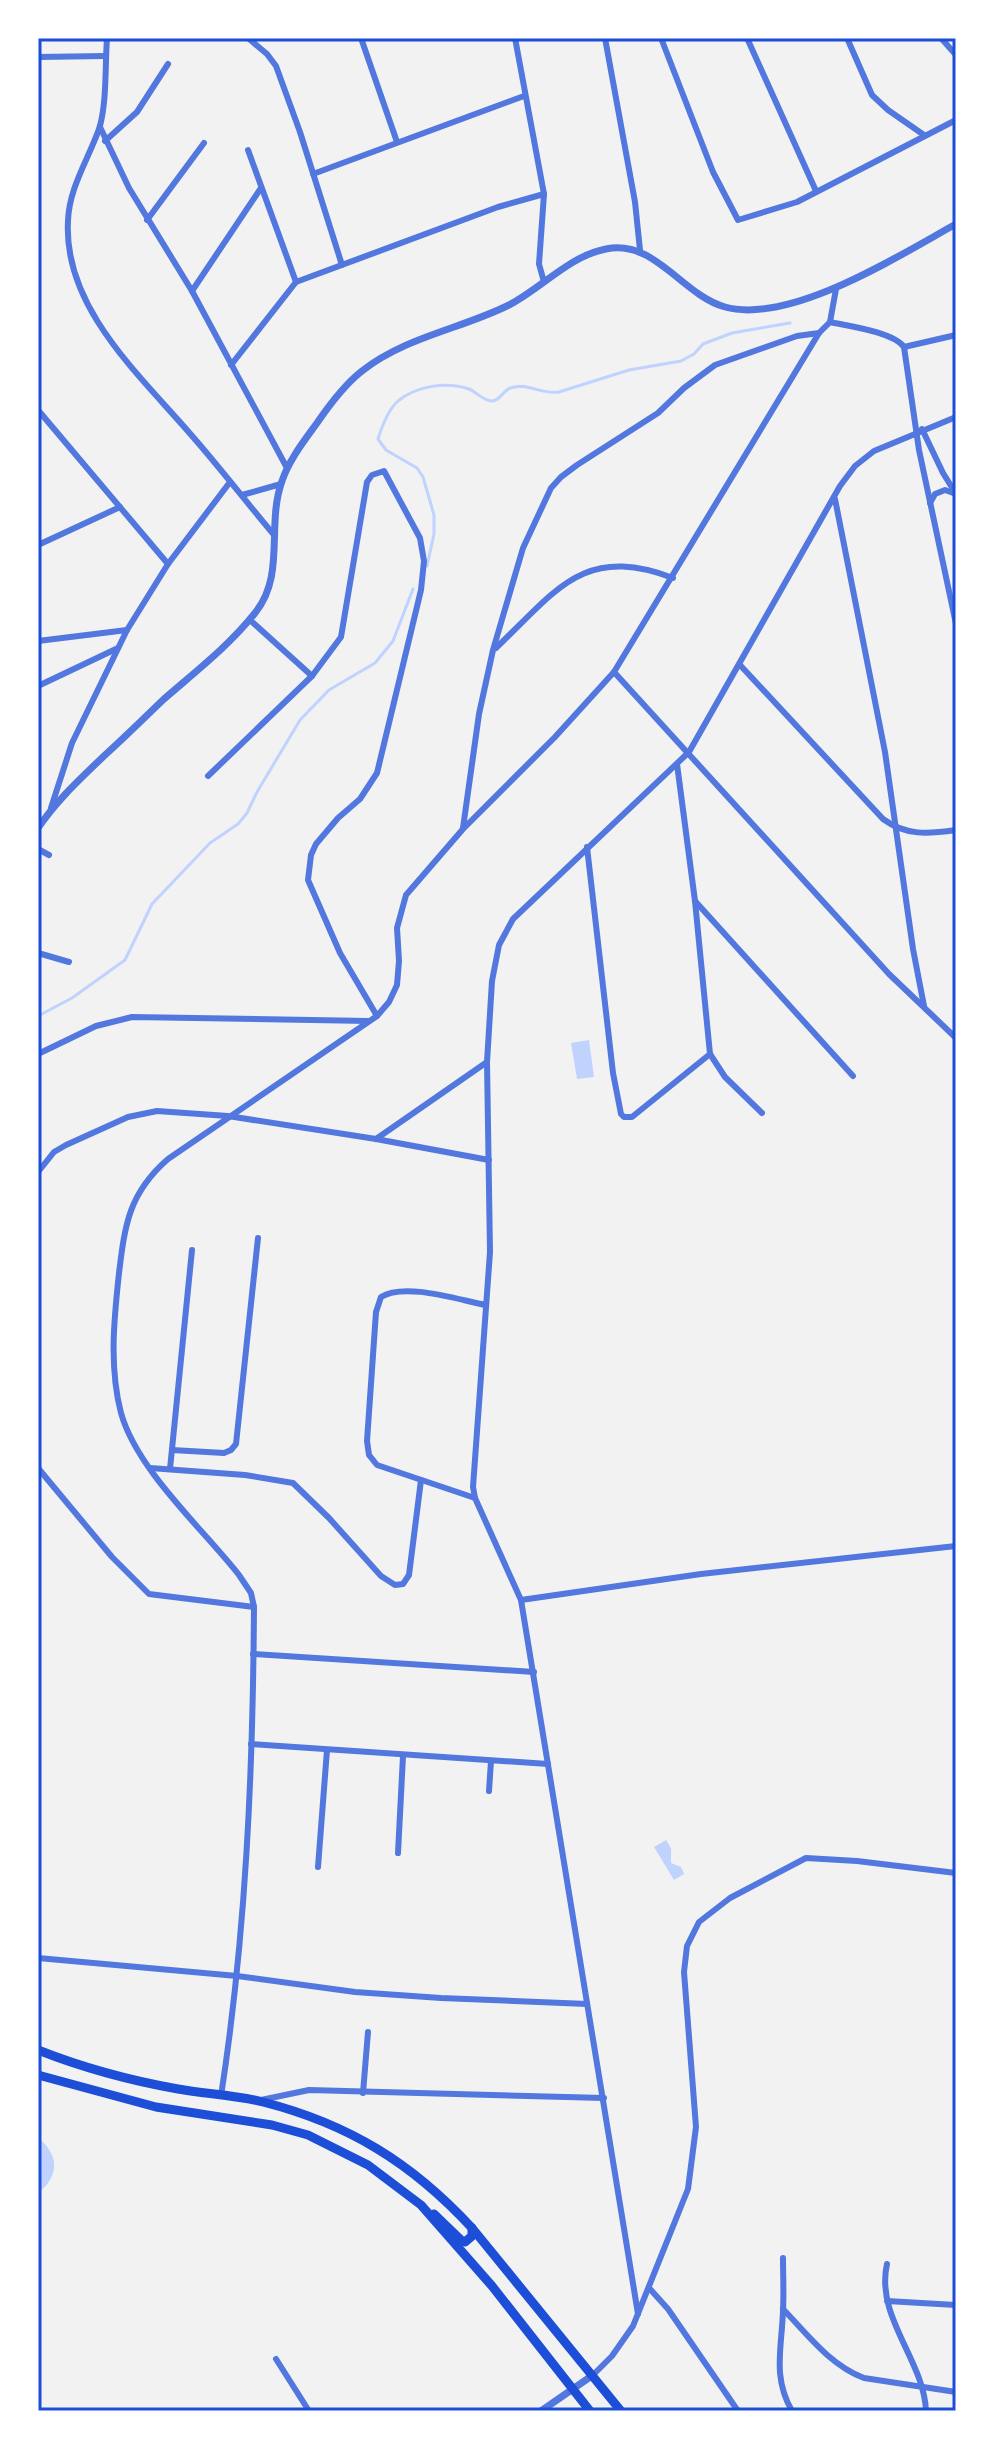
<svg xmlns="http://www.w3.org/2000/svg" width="994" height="2449" font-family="'Roboto Condensed',sans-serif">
  <rect width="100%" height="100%" fill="#f2f2f2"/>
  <g fill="#bfd3fe">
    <path d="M589,1040L594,1077L577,1079L571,1043Z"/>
    <path d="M666,1840L671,1848V1863L681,1867L684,1874L674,1880L654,1847Z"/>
    <path d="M38,2138C59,2154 60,2176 38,2193Z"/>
  </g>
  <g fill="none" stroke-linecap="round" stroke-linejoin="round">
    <g stroke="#bfd3fe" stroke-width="3">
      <path d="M427,566L434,534V515L423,477L417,468L386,450L378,439C382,426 388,410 398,401C416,386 447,381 469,389C476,392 483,400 491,401C499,402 503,391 510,388C526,382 542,395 559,392L629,370L681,361L694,354L703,344L732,333L790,323"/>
      <path d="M38,1016L72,998L125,960L152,904L210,843L238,824L247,813L257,792L300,720L329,690L375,663L393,641L413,589"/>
    </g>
    <g stroke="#5277de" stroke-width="6">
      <path d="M107,38C105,64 107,105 99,129C88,160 69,188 68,221C63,308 141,376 193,437C221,469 247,503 275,536"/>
      <path d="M248,38L267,54L276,66L300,132L342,265"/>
      <path d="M361,38L397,142"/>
      <path d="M515,38L544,194L539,264L544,282"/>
      <path d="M605,38L635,202L640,250"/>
      <path d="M661,38L713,172L738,220L797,202L956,120"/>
      <path d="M747,38L816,191"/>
      <path d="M847,38L872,95L888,110L924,135"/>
      <path d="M941,38L956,55"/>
      <path d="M38,57L106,56"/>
      <path d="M100,127L129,188L192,291L287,468"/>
      <path d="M105,141L137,112L168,64"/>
      <path d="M248,150L296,282"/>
      <path d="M313,174L524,96"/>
      <path d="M147,220L204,143"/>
      <path d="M192,291L261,188"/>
      <path d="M830,322C848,326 893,332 904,347"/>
      <path d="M904,347L919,450L956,624"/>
      <path d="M904,347L956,335"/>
      <path d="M231,365L296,282L498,207L544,194"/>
      <path d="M38,410L168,564"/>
      <path d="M922,429L943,473L956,494"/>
      <path d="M242,495L281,484"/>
      <path d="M835,499L885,752L913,949L924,1006"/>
      <path d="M930,503L935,494L945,490L956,494"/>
      <path d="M38,545L120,507"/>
      <path d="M250,620L312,676"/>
      <path d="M38,641L127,630"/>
      <path d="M496,648C556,591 583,544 673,578"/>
      <path d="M740,665L883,819C906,836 928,834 956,830"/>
      <path d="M614,672L889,974L956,1038"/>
      <path d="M38,686L118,648"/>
      <path d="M677,764L695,901L710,1054L725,1077L762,1113"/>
      <path d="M208,776L312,676L341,637L367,482L372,475L384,471L420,538L424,561L421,590L377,773L360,799L338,818L316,844L311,855L308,880L340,953L377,1016"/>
      <path d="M51,808L72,743L127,630L168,564L230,482"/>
      <path d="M463,828L479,714L493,650L523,548L551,488L561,477L577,465L658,413L684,388L715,365L797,336L819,333"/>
      <path d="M587,847L613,1073L621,1114L624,1117H632L710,1054"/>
      <path d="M38,849L49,855"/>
      <path d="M695,901L853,1076"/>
      <path d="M38,953L69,962"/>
      <path d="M38,1054L96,1026L132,1017L369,1021"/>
      <path d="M376,1139L487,1062"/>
      <path d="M38,1172L54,1152L66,1145L128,1117L157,1111L228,1116L376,1139L489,1160"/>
      <path d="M172,1450L224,1453L231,1450L236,1444L258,1238"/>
      <path d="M38,1468L112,1557L149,1594L254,1607"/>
      <path d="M150,1468L245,1475L293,1483L329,1518L381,1576L395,1585L403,1584L409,1575L421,1480"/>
      <path d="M170,1469L192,1250"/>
      <path d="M475,1498L377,1465L369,1455L367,1441L376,1312L381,1297C405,1282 459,1300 486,1305"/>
      <path d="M521,1600L701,1574L956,1546"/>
      <path d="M253,1654L534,1672"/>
      <path d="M251,1744L548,1764"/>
      <path d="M489,1791L491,1761"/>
      <path d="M398,1853L403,1756"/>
      <path d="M318,1867L327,1750"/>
      <path d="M38,1958L237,1976L355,1992L441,1998L587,2004"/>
      <path d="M363,2093L368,2032"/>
      <path d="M221,2096C246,1934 253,1771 254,1607L251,1593L239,1575C202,1528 137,1470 121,1413C109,1367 114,1319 119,1273C125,1224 129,1193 168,1159L377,1016L389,1002L397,985L399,961L397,928L406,895L463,829L555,737L614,672L819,333L830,322L836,289"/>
      <path d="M261,2100L309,2090L604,2098"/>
      <path d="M783,2258C783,2275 784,2293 783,2310C782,2348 772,2376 792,2411"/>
      <path d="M887,2264C875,2317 924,2360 926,2411"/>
      <path d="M650,2289L668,2309L738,2411"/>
      <path d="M887,2301L956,2305"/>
      <path d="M783,2309C808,2335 830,2365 864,2378L956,2392"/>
      <path d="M638,2314L521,1600L475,1498L473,1487L490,1252L487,1062L492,981L499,945L513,919L689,752L840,486L855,466L874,451L956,417"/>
      <path d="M276,2359L309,2411"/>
      <path d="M593,2375L612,2356L633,2326L688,2189L696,2127L684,1972L687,1946L699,1922L730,1898L806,1858L857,1861L956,1873"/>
    </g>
    <g stroke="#5277de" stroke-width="7">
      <path d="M38,828C57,800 80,779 105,755C125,737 144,718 164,699C195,672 229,646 255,613C286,575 266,525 282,481C289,460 304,441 317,423C330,404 344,385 362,371C405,337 461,329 509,305C542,288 569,256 606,249C655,239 682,295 725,307C790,325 900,255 956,224"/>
      <path d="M541,2411L593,2375"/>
    </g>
    <g stroke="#1d4ed8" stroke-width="9">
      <path d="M38,2050C81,2067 133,2081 178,2089C206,2094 236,2095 263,2102C349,2124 412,2163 472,2228L621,2411"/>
      <path d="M38,2075L156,2107L272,2125L308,2135L368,2165L421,2205L492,2286L590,2411"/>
      <path d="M434,2214L462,2241L465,2242L472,2236V2228"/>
    </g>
  </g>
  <rect width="994" height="2449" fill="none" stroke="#ffffff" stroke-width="80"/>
  <rect x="40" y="40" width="914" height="2369" fill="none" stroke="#1d4ed8" stroke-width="3"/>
</svg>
